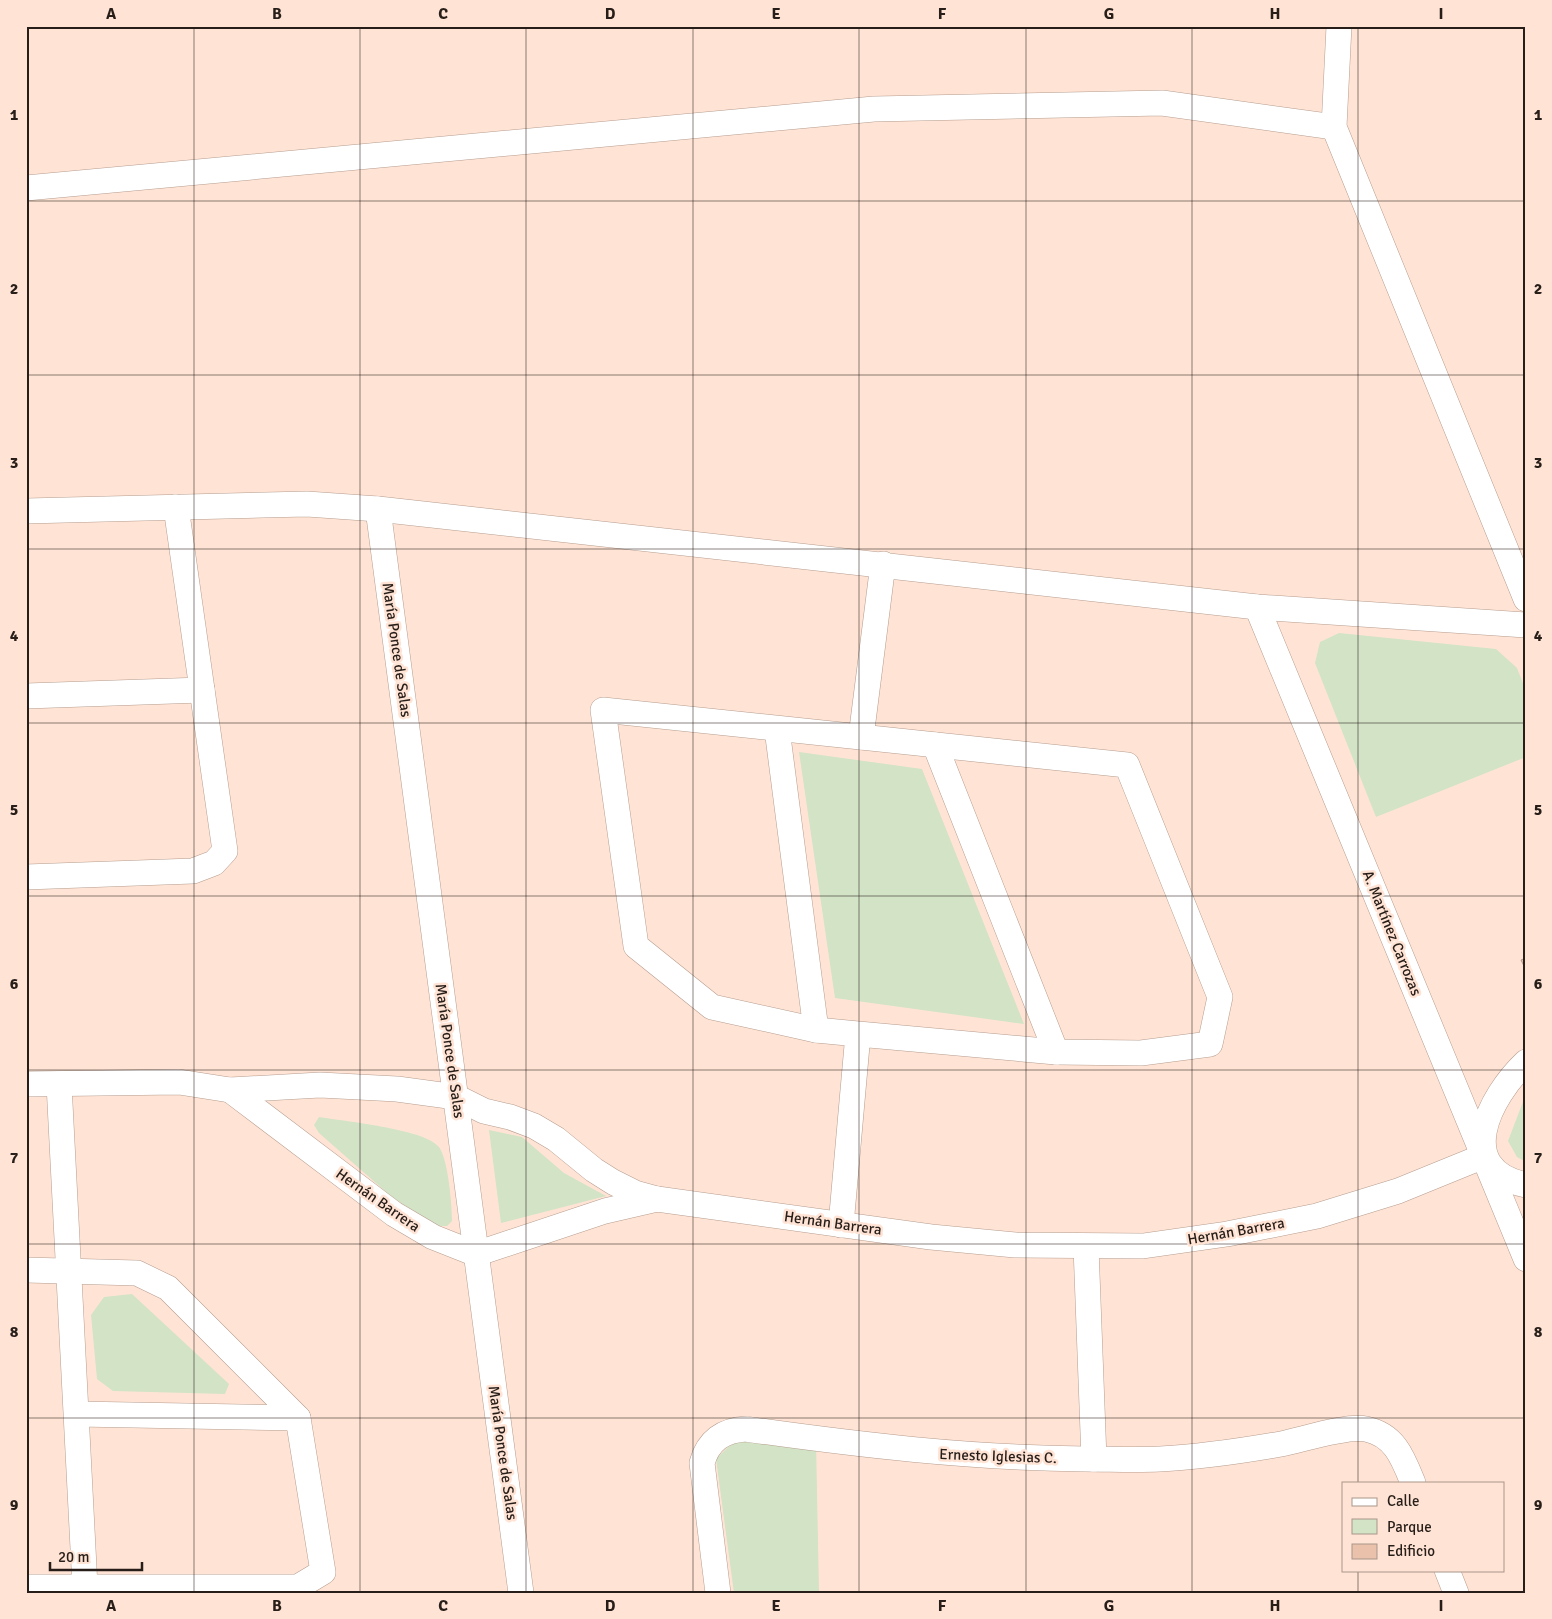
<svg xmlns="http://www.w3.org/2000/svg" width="1552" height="1619" font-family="Signika,sans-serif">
  <rect width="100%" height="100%" fill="#ffe4d5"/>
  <g fill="#d2e3c6">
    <path d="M1339,633L1496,649L1517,668L1526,691V757L1376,817L1315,663L1320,642Z"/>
    <path d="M799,752L922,769L1024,1024L835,998Z"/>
    <path d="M1526,1094V1162L1517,1157L1508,1141Z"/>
    <path d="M319,1117C343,1121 423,1129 438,1146C448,1156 452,1205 452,1221L447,1226H438L393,1198L319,1133L314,1125Z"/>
    <path d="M489,1130L522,1137L564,1173L606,1196L501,1223Z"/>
    <path d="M132,1294L229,1384L225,1394L113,1391L97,1379L91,1315L104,1297Z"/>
    <path d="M737,1438L816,1440L819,1592L734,1593L716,1459Z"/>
  </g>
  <path fill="#eac2ac" stroke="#b39a8d" d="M1526,958V970L1521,960Z"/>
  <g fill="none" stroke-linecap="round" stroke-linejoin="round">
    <g stroke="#b69d8f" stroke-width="26">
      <g id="street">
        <path d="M1339,26L1334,127L1526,599"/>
        <path d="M26,188L874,109L1162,103L1334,127"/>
        <path d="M378,509L521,1593"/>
        <path d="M26,511L307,504L378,509L1257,607L1526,625"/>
        <path d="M1257,607L1526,1259"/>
        <path d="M26,696L202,690"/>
        <path d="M777,729L816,1030"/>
        <path d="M861,737L883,564"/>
        <path d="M935,745L1056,1052"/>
        <path d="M26,877L193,871L214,863L225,851L176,507"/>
        <path d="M1526,1062C1489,1097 1452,1169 1526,1185"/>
        <path d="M26,1084L179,1082L230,1090L320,1085L397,1089L456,1097L484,1111L510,1117L534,1126L556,1139L594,1170L613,1182L635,1193L657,1199"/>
        <path d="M59,1084L85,1587"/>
        <path d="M230,1090L394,1214L433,1237L476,1254L605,1211L657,1199L931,1237L1015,1245L1143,1246L1227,1234L1317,1216L1398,1191L1484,1156"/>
        <path d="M841,1225L858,1034L1056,1052L1141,1053L1210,1044L1220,997L1127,765L603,710L636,946L712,1007L816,1030L858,1034"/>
        <path d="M1086,1247L1094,1459"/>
        <path d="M26,1270L137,1273L168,1288L298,1418L323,1572L298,1587H26"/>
        <path d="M77,1414L298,1418"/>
        <path d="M1447,1570L1456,1593"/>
        <path d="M718,1593L702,1463C708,1441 723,1430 746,1429C859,1445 970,1458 1085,1459C1110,1459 1135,1460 1160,1459C1201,1457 1241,1451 1281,1444C1302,1440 1346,1425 1366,1429C1395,1435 1403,1458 1413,1483"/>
      </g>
    </g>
    <use href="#street" stroke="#fff" stroke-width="25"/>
  </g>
  <path fill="none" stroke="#281e19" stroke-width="1" stroke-opacity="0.55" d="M194,26V1593M360,26V1593M526,26V1593M693,26V1593M859,26V1593M1026,26V1593M1192,26V1593M1358,26V1483M26,201H1526M26,375H1526M26,549H1526M26,723H1526M26,896H1526M26,1070H1526M26,1244H1526M26,1418H1526M1358,1570V1593"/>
  <g text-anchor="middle" stroke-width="5" stroke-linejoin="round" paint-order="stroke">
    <g font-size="15" fill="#281e19" stroke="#ffe4d5">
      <text transform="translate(397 650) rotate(82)" y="5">María Ponce de Salas</text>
      <text transform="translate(1392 933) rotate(68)" y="5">A. Martínez Carrozas</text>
      <text transform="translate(450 1051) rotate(82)" y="5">María Ponce de Salas</text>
      <text transform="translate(378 1200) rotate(35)" y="5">Hernán Barrera</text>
      <text transform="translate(833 1223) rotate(8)" y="5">Hernán Barrera</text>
      <text transform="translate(1236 1231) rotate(-10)" y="5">Hernán Barrera</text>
      <text transform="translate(503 1453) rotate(82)" y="5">María Ponce de Salas</text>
      <text transform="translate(998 1456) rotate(2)" y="5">Ernesto Iglesias C.</text>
    </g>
  </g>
  <rect width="1552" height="1619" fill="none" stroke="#ffe4d5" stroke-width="55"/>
  <rect x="1342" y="1482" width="162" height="90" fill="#ffe4d5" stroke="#a9958a"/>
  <rect x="1352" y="1498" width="25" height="8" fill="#ffffff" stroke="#a9958a"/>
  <text x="1387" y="1506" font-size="15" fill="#281e19">Calle</text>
  <rect x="1352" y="1519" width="25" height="15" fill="#d2e3c6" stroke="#a9958a"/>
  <text x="1387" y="1532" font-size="15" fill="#281e19">Parque</text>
  <rect x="1352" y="1544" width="25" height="15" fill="#eac2ac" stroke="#a9958a"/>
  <text x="1387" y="1556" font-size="15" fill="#281e19">Edificio</text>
  <path d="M50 1562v8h92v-8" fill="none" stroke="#281e19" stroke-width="2.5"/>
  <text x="58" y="1562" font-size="15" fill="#281e19" stroke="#ffe4d5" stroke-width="4" paint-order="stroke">20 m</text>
  <rect x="28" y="28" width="1496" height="1564" fill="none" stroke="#281e19" stroke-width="2"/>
  <g font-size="16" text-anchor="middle" font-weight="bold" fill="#281e19">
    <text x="111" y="19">A</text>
    <text x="277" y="19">B</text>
    <text x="443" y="19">C</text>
    <text x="610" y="19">D</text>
    <text x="776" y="19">E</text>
    <text x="942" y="19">F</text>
    <text x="1109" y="19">G</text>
    <text x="1275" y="19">H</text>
    <text x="1441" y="19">I</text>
    <text x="14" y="120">1</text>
    <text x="1538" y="120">1</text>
    <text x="14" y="294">2</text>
    <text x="1538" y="294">2</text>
    <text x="14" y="468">3</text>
    <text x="1538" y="468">3</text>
    <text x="14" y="641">4</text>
    <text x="1538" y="641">4</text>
    <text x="14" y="815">5</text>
    <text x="1538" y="815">5</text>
    <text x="14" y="989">6</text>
    <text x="1538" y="989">6</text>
    <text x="14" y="1163">7</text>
    <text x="1538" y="1163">7</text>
    <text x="14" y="1337">8</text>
    <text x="1538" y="1337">8</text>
    <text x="14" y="1510">9</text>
    <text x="1538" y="1510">9</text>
    <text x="111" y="1611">A</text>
    <text x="277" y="1611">B</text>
    <text x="443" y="1611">C</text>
    <text x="610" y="1611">D</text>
    <text x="776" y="1611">E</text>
    <text x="942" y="1611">F</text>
    <text x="1109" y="1611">G</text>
    <text x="1275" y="1611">H</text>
    <text x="1441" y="1611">I</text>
  </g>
</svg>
